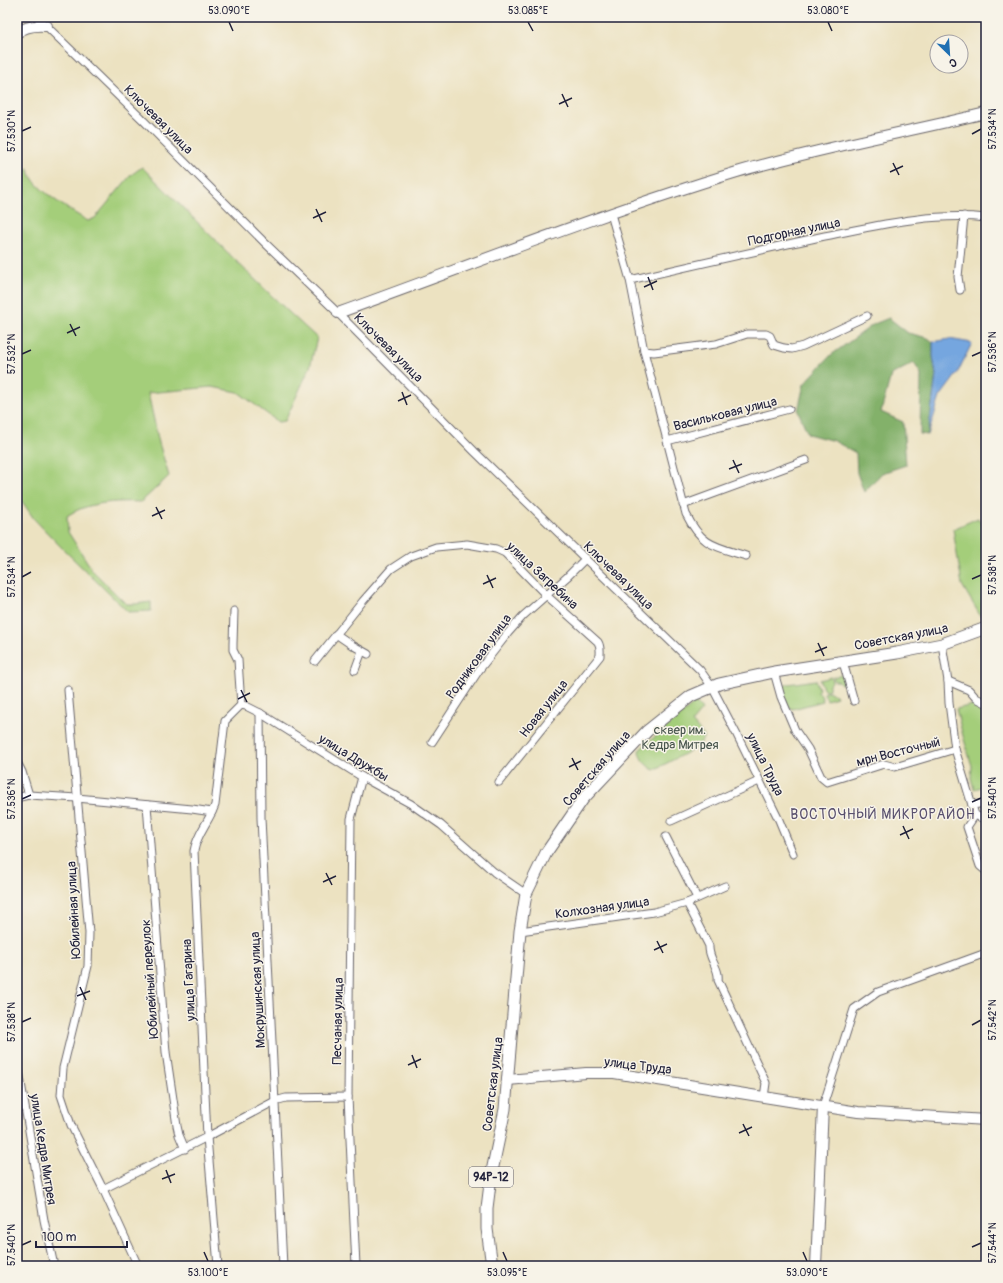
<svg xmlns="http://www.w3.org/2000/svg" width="1003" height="1283" font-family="Pangolin,sans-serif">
  <rect width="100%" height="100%" fill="#f7f3e8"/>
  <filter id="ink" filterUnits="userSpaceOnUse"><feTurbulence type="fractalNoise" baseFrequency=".025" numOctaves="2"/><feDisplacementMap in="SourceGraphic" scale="8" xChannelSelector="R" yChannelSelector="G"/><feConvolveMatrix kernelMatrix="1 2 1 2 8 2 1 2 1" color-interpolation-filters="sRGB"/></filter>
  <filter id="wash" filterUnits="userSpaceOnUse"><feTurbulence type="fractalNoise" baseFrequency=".012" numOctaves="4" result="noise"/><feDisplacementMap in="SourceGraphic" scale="16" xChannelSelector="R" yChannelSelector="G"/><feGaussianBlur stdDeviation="0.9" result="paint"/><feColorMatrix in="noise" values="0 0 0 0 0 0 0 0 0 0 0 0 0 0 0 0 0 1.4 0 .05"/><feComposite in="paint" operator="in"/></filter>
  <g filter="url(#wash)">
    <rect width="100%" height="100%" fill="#ece2c1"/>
    <g fill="#a4ce7a" stroke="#63785a">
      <path d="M142,167C200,224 256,283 317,338L310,367L285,421L278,422L238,392L212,387L148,393L159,443L169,476L141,502C116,501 87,502 67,516L68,532L93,571L126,604H135L151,602V611L128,612L64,550L34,519L17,494V173L28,168C29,172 31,176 33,179C40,192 74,213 88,221L95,218L131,175Z"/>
      <path d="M978,518L986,529V615L981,617L962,585L953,529Z"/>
      <path d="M842,675L845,683L841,684L838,681H834L833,677Z"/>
      <path d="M831,677L832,682L829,685V689L825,691L824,688L823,689L820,680Z"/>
      <path d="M816,680L819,689L818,690V693H820L823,701L793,709L788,707L781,690L782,687L788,684Z"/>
      <path d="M829,691L833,694L836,695L837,697L827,700L824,693Z"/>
      <path d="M696,702L702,710L692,722L704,736L699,746L654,770C646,766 639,758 639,750Z"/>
      <path d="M977,704L986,705V786L974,789L971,778L972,766L963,736L956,709Z"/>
    </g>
    <path fill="#83b16a" stroke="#526a52" d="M889,318L908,333L928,338L933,342V356L936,375L928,435L920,434L921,374L914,363L891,375L881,412L903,422L906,465L882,473L864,492L857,473L856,453L834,441L808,434L798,411L804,384L831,355L874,324Z"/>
    <path fill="#74a6df" stroke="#4b648d" d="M949,339L972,343L957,374L940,397L928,435L936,375L933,356V342Z"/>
  </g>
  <g filter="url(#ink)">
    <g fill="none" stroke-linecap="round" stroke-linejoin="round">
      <g stroke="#69656a" stroke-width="9">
        <g id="street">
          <path d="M37,17L143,120L265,243L338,313L475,452L700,670L712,687L736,733L779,820L793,854"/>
          <path d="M611,214L630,280L644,351L686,514C702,546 714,546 746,556"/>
          <path d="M630,280C693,265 757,251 820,237C876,226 929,212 986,218"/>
          <path d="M960,290L958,277L964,216"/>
          <path d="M644,351L654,352L716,344L747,334H766L770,336L774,345L784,348L792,349L803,346L867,316"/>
          <path d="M667,441L789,409"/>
          <path d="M683,505L806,460"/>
          <path d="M234,611L233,644V650L238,660L241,705"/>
          <path d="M336,634L352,645L368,654"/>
          <path d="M942,644L948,681L949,703L955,749L975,815L967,827L980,866L986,871"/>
          <path d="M315,661L363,601L391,569L411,556L436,547L467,544L496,549L505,553L546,595L598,642C601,647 600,650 600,656L499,782"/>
          <path d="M843,662L854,701"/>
          <path d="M355,670L362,651"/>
          <path d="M774,672L781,697L795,730L808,749L821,777L827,782L884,764L895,767L955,749"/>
          <path d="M948,681L969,690L976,698L986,703"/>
          <path d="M68,690L89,933L88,966L63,1068L61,1095L71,1125L103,1189L138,1266"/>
          <path d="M241,705L246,706L260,713L362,777L411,804L441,825L494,872L526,894"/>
          <path d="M260,713L261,818L283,1266"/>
          <path d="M432,742L479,670L508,633L523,616L567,577L585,559"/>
          <path d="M17,762L22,772L29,795"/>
          <path d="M17,799L20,797L29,795L77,798L192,809L212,812"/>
          <path d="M147,805L166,1052L177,1126L179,1135L185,1149"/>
          <path d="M972,805L986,803"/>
          <path d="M975,815L986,820"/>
          <path d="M671,821L759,781"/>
          <path d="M666,837L697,898"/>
          <path d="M687,903L709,946C708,959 720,968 718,980L766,1083L764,1097"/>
          <path d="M520,931L654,912L687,903L725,886"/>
          <path d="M17,1059L44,1220L54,1266"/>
          <path d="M823,1106L854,1009L878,992L986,953"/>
          <path d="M103,1189L207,1137L275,1101L286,1098L348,1097"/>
          <path d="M218,1266L207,1137L194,851C197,833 209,822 215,805L225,721L241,705"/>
          <path d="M356,1266L348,1097L351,819L362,777"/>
        </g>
      </g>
      <g stroke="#69656a" stroke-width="12">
        <g id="secondary">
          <path d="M17,33C25,26 37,25 47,26"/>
          <path d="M338,313C471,265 602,213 737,172C819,148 903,133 986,113"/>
          <path d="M508,1080L586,1073H614L858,1112L986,1120"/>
          <path d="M816,1266L823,1106"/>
        </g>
      </g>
      <g stroke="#69656a" stroke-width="13">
        <path id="primary" d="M492,1266L487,1229V1208L491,1176L505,1109L520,931L526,894L546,853L583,799L647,731L691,696L719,684L774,672L897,653L942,644L986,628"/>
      </g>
      <use href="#street" stroke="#fff" stroke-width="7"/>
      <use href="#secondary" stroke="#fff" stroke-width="10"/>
      <use href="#primary" stroke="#fff" stroke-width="11"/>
    </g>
  </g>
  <path fill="none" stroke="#22223b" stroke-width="1.5" d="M229,22L233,31M528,22L533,31M828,22L832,31M562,94L568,107M559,104L572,98M22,131L31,127M972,134L981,129M893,163L899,175M890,172L903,166M316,209L322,222M313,218L326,212M648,277L653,290M644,287L657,281M70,324L76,336M67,333L80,327M22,354L31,350M972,356L981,352M402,392L407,405M398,401L411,395M733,460L739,473M729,469L742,464M156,507L162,519M152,516L165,510M487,575L493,588M22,577L31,572M972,579L981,575M483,584L496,578M818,643L824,656M815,652L827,647M241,690L247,702M238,699L250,693M572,758L578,770M569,767L581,761M22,799L31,795M972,802L981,798M903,826L909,839M900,835L913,829M326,873L332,885M323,882L336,876M657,941L663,953M654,950L667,944M80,987L86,1000M77,996L90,991M22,1022L31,1018M972,1025L981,1020M412,1055L417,1068M408,1065L421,1059M743,1124L749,1136M739,1133L752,1127M166,1170L171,1183M162,1179L175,1174M22,1245L31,1241M972,1247L981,1243M204,1252L208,1261M503,1252L507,1261M803,1252L807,1261"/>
  <g text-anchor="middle" stroke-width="3" stroke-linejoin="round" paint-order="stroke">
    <rect fill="#f7f3e8" stroke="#62616f" stroke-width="1" x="469" y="1167" width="44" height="20" rx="3"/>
    <g font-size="12" font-weight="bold" fill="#22223b">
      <text x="491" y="1181">94Р-12</text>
    </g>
    <g font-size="13" fill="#22223b" stroke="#f7f3e8">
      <text transform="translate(159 119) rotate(45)" y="5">Ключевая улица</text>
      <text transform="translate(794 231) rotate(-12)" y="5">Подгорная улица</text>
      <text transform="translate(389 347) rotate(45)" y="5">Ключевая улица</text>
      <text transform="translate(725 413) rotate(-14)" y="5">Васильковая улица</text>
      <text transform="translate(543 575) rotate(43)" y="5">улица Загребина</text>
      <text transform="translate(619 575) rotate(44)" y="5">Ключевая улица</text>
      <text transform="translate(901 636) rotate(-11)" y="5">Советская улица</text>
      <text transform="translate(478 656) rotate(-54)" y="5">Родниковая улица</text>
      <text transform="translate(543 708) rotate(-52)" y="5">Новая улица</text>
      <text transform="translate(898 751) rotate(-14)" y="5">мрн Восточный</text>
      <text transform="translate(354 757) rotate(31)" y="5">улица Дружбы</text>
      <text transform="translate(766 764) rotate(64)" y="5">улица Труда</text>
      <text transform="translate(596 768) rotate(-49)" y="5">Советская улица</text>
      <text transform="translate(602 907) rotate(-8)" y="5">Колхозная улица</text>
      <text transform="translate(73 910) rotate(-93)" y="5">Юбилейная улица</text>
      <text transform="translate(149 979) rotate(-94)" y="5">Юбилейный переулок</text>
      <text transform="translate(188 980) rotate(-93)" y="5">улица Гагарина</text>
      <text transform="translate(257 990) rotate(-93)" y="5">Мокрушинская улица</text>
      <text transform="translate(337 1021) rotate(-89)" y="5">Песчаная улица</text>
      <text transform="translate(638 1065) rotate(7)" y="5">улица Труда</text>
      <text transform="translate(492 1084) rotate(-83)" y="5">Советская улица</text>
      <text transform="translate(44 1149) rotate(81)" y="5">улица Кедра Митрея</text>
    </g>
    <g font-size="13" fill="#49564e" stroke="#f7f3e8">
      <text x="680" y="734">сквер им.<tspan x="680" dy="15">Кедра Митрея</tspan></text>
    </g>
    <g font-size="14" letter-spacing="1" fill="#59506e" stroke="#f7f3e8">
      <text x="883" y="819">ВОСТОЧНЫЙ МИКРОРАЙОН</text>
    </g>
  </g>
  <rect width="1003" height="1283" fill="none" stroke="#f7f3e8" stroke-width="44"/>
  <g transform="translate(949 54) rotate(155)"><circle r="19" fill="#f7f3e8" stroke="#a29fa3"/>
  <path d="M0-3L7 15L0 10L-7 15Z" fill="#1f6fb2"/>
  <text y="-6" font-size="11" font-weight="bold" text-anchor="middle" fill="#22223b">С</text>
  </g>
  <path d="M36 1241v6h91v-6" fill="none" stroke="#22223b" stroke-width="2"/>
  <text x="42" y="1241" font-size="12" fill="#22223b" stroke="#f7f3e8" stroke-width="3" paint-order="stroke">100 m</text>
  <rect x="22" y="22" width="959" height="1239" fill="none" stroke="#22223b" stroke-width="1.5"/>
  <g font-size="10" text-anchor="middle" fill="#22223b">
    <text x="229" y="14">53.090°E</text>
    <text x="528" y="14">53.085°E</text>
    <text x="828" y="14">53.080°E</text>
    <text transform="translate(992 129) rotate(-90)" y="4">57.534°N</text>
    <text transform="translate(11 131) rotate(-90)" y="4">57.530°N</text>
    <text transform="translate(992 352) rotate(-90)" y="4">57.536°N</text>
    <text transform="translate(11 354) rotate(-90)" y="4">57.532°N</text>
    <text transform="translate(992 575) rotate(-90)" y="4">57.538°N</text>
    <text transform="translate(11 577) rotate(-90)" y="4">57.534°N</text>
    <text transform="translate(992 798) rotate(-90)" y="4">57.540°N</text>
    <text transform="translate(11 799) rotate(-90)" y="4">57.536°N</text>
    <text transform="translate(992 1020) rotate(-90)" y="4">57.542°N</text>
    <text transform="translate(11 1022) rotate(-90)" y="4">57.538°N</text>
    <text transform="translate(992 1243) rotate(-90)" y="4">57.544°N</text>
    <text transform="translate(11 1245) rotate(-90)" y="4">57.540°N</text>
    <text x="208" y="1276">53.100°E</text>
    <text x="507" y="1276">53.095°E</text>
    <text x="807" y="1276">53.090°E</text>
  </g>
</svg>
